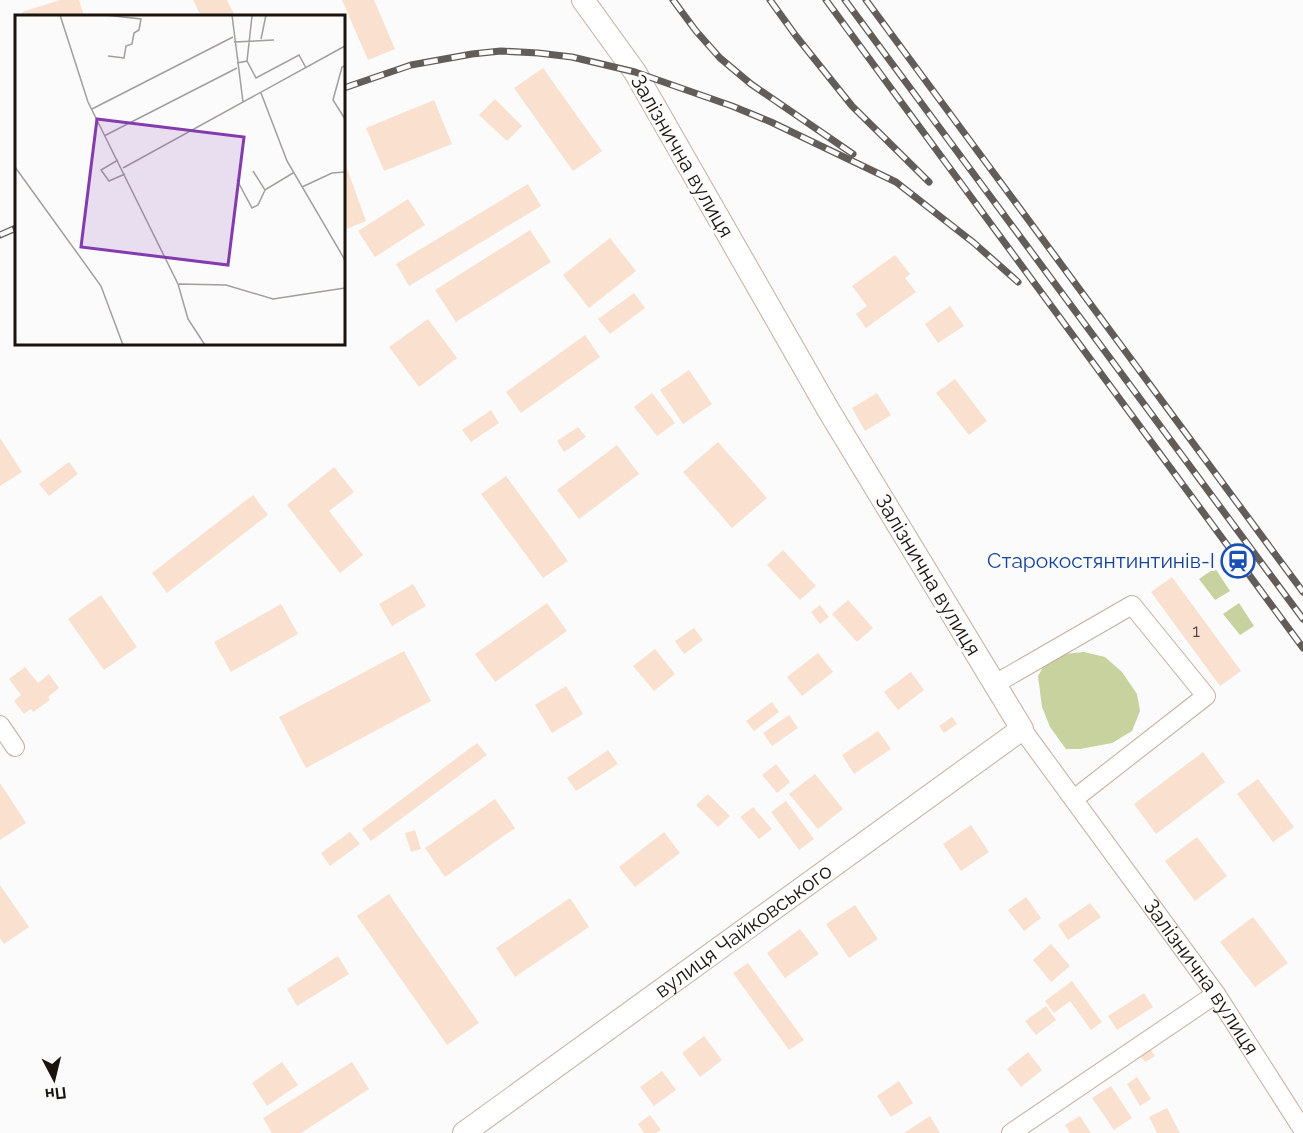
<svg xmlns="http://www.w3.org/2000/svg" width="1303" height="1133" font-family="Raleway,sans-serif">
  <rect width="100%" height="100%" fill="#fbfbfb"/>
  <g fill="#c7d29e">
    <path d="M1215,568L1230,591L1215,600L1199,579Z"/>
    <path d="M1239,603L1254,626L1240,635L1223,614Z"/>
    <path d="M1084,652L1105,657L1122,672L1137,694L1140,711L1132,731L1112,743L1080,749H1066L1050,727L1042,707L1038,676L1046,662L1063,654Z"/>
  </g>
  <g fill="#fae1cf">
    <path d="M60,0H79L84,16H23L22,12Z"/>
    <path d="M193,0H227L235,16H201Z"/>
    <path d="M342,0H374L395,49L368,60Z"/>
    <path d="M543,68L602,151L573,171L514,88Z"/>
    <path d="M495,99L522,126L507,141L479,115Z"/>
    <path d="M434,100L452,144L384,171L366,128Z"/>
    <path d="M344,160L366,221L344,230Z"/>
    <path d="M528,184L541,206L409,286L396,264Z"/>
    <path d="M408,199L425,225L375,257L358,231Z"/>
    <path d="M530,230L551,262L456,322L435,290Z"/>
    <path d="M610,238L636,271L589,308L563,275Z"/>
    <path d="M895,255L910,274L905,278L916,292L866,328L856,314L867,306L852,286Z"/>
    <path d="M634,293L645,308L610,334L598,319Z"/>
    <path d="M950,306L964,326L938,343L925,324Z"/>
    <path d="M428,319L457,358L419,387L389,347Z"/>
    <path d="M585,335L600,357L521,413L506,392Z"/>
    <path d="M689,370L712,404L683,424L660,390Z"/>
    <path d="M955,379L987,421L969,435L936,393Z"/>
    <path d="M652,393L675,423L657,436L634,407Z"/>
    <path d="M877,393L891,415L865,431L852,408Z"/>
    <path d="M491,410L499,423L471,442L462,430Z"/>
    <path d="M578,427L586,437L564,452L557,441Z"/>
    <path d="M0,438L22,472L0,486Z"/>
    <path d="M718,442L767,498L732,528L683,472Z"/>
    <path d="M617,445L639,474L579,519L557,490Z"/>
    <path d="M69,462L78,474L49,496L39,484Z"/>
    <path d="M334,467L354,492L329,511L363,555L340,573L287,505Z"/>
    <path d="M506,476L568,561L543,578L481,494Z"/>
    <path d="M253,495L268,515L167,593L152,573Z"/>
    <path d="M783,550L816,586L800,600L767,565Z"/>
    <path d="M1172,577L1241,671L1220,686L1151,592Z"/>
    <path d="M413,584L426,606L392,626L379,604Z"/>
    <path d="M101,595L137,647L104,670L68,619Z"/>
    <path d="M848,600L873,628L857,642L832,614Z"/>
    <path d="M547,603L567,631L495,682L475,654Z"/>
    <path d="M281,604L298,634L231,672L214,642Z"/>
    <path d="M820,605L829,617L820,624L811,612Z"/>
    <path d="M694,628L703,640L684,654L675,641Z"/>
    <path d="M655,649L675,674L654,691L633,666Z"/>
    <path d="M404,651L431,701L306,768L279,717Z"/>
    <path d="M818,653L833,672L802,696L787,677Z"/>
    <path d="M25,667L38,683L49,674L59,688L48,697L50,700L33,712L31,709L24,714L14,701L21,695L9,679Z"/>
    <path d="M911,672L924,690L898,710L884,692Z"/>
    <path d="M566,686L583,714L552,733L535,705Z"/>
    <path d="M772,702L779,712L754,731L746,721Z"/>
    <path d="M789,715L798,728L772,746L763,733Z"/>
    <path d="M952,717L957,724L944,733L939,726Z"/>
    <path d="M878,731L891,749L854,774L842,755Z"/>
    <path d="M477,743L487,755L371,841L362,829Z"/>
    <path d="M608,750L618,764L576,791L567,778Z"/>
    <path d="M1203,752L1225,782L1156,834L1134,804Z"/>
    <path d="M776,764L790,782L777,793L762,775Z"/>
    <path d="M815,774L843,809L818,829L789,794Z"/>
    <path d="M1258,779L1294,827L1273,842L1237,794Z"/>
    <path d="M0,783L26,823L0,840Z"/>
    <path d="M708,794L730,816L718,827L696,805Z"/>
    <path d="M495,799L515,828L445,877L425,848Z"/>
    <path d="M786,801L814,839L799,850L771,812Z"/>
    <path d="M753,807L772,829L759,839L740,817Z"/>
    <path d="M971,825L989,852L961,871L943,844Z"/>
    <path d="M415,830L421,849L411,852L405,833Z"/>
    <path d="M350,832L360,844L330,866L321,853Z"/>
    <path d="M664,832L680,853L635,887L619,867Z"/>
    <path d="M1197,837L1227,876L1195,901L1165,861Z"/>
    <path d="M0,885L29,927L4,944L0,938Z"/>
    <path d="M389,894L479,1023L447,1045L357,916Z"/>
    <path d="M1026,897L1041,918L1024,931L1008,910Z"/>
    <path d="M570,898L589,927L515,977L496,948Z"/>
    <path d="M1090,903L1101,917L1068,940L1058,925Z"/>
    <path d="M855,905L878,939L849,958L826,924Z"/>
    <path d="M1253,917L1288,963L1255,987L1220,942Z"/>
    <path d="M800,929L819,954L785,978L767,953Z"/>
    <path d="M1051,944L1070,966L1051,982L1033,960Z"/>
    <path d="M338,956L349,974L297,1006L287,989Z"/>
    <path d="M748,963L804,1040L789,1050L733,973Z"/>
    <path d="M1072,981L1102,1022L1091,1030L1070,1001L1054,1013L1045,1001Z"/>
    <path d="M1144,993L1153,1007L1117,1030L1108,1016Z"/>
    <path d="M1046,1006L1056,1020L1036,1035L1025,1021Z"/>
    <path d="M704,1036L722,1060L700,1077L682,1053Z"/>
    <path d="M1150,1049L1155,1056L1145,1062L1140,1055Z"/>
    <path d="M1028,1052L1042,1070L1021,1087L1007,1069Z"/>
    <path d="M282,1062L298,1085L267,1106L252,1083Z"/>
    <path d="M352,1062L369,1089L301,1133H272L263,1118Z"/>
    <path d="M662,1071L676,1090L654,1106L640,1087Z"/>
    <path d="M1137,1077L1151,1099L1140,1106L1127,1084Z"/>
    <path d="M899,1081L913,1103L891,1117L877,1096Z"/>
    <path d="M1111,1086L1132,1118L1114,1130L1092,1098Z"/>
    <path d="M1167,1108L1180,1133H1157L1149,1117Z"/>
    <path d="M650,1115L661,1130L656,1133H644L638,1124Z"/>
    <path d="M930,1116L940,1133H904Z"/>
    <path d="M1080,1116L1091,1133H1070L1065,1125Z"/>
  </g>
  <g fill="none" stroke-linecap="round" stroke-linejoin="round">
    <g stroke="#c5ae9d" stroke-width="20">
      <g id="minor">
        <path d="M995,684L1132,605L1206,696L1074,799"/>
        <path d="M0,725L15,747"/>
        <path id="s1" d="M1022,729L1216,994L1303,1130"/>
        <path d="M1011,1133L1216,994"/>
      </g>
    </g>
    <g stroke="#c5ae9d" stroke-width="24">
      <g id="tertiary">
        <path id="s2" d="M464,1133L1022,729L829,411L635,72L583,0"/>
      </g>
    </g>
    <use href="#minor" stroke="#fff" stroke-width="18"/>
    <use href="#tertiary" stroke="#fff" stroke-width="22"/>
    <g stroke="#635d59" stroke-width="7">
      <g id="rail">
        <path d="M673,0L696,31L720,58L751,84L853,154"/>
        <path d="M770,0L796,36L852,106L929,182"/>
        <path d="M826,0L1303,648"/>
        <path d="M845,0L1303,619"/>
        <path d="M866,0L1303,592"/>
        <path d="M344,88L411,65L472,54L501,51L538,53L572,57L635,72L732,106L771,122L896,182L974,243L1018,282"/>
        <path d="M0,235L16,228"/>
      </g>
    </g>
    <use href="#rail" stroke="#fbfbfb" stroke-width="4.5" stroke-dasharray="14" stroke-linecap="butt"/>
  </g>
  <defs>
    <g id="station-ring" transform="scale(1.725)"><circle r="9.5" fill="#fbfbfb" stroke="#1a4fb4" stroke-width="1.5"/><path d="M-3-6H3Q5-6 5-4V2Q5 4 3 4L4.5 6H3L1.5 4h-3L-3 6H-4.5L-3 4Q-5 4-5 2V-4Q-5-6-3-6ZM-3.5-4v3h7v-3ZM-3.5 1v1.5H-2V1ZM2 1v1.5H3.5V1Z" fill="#1a4fb4"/></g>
  </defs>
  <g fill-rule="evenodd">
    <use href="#station-ring" x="1238" y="561"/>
  </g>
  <g text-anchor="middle" stroke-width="6" stroke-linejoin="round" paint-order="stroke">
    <g font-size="18" fill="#53463e">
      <text x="1196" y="637">1</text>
    </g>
    <g font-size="21" fill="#1b130d" stroke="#fbfbfb">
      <text transform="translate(682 156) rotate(60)" y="7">Залізнична вулиця</text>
      <text transform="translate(928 575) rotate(59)" y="7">Залізнична вулиця</text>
      <text dy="7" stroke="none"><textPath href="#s2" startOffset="345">вулиця Чайковського</textPath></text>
      <text dy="7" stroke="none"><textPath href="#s1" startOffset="306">Залізнична вулиця</textPath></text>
    </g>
    <g font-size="21" fill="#164399" stroke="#fbfbfb" text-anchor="end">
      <text x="1215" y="568">Старокостянтинтинів-І</text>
    </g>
  </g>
  <g transform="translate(15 15)">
    <rect width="330" height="330" fill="#fbfbfb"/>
    <path fill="none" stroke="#a19e9c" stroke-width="1.5" d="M45,0L73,87L163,269L173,304L190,330M90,0L126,4L124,15L119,18L117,29L111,31L109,43L93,41M217,0L228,87M246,24L251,0M219,27L259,25M232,46L241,63L284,40L291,53M222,48L232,46L237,1M330,51L327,52L318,85L330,104M246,78L272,146L330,245M77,94L218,22M89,121L222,53M103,145L86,155L94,166L110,159M0,152L86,271L108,330M108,153L330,31M238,156L250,175L278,158M222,165L237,193L243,190L250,175M287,172L317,158L330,157M164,269L211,270L258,284L330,273"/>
    <path fill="#833bae" fill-opacity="0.15" stroke="#833bae" stroke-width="3" d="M82,104L229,122L213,250L66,232Z"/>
    <rect width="330" height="330" fill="none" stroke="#1b130d" stroke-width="3"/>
  </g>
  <g transform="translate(54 1079) rotate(173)" stroke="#fbfbfb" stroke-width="4.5" paint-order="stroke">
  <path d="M0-4.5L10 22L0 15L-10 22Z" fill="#1b130d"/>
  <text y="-9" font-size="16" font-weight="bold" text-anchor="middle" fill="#1b130d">Пн</text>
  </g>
</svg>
